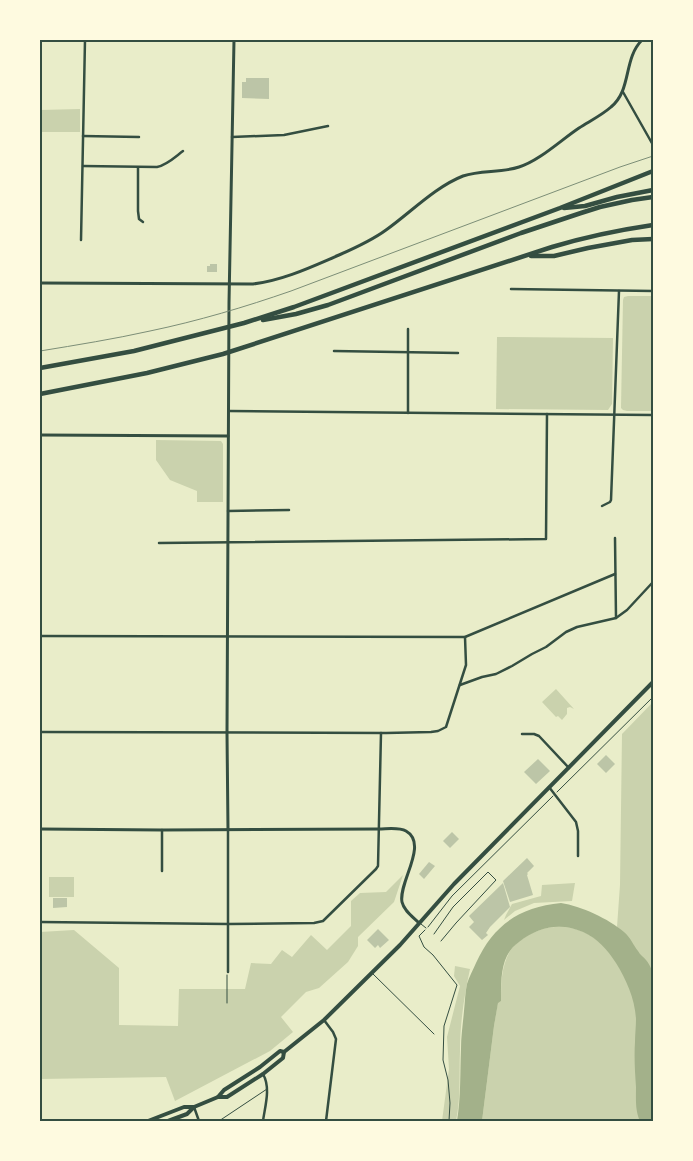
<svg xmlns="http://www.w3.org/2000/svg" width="693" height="1161" font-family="Rubik,sans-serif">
  <rect width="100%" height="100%" fill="#e9edc9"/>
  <g fill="#cad2ad">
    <path d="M80,109V132H40V110Z"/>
    <path d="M628,296H653V411H627L623,410L621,408L623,300L624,297Z"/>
    <path d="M497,337L613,338L612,404L608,410L496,409Z"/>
    <path d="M156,440L221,441L223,444V502H197V491L170,480L156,460Z"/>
    <path d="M556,689L574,709L570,707L567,708V714L562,720L558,716L556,717L542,702Z"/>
    <path d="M653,702V1121H482L494,1026L498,1002L501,1001C501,984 501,967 510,951C513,946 518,942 524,938C548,922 577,923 599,942L617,927L620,885L622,734Z"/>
    <path d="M403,875L394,902L358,937V946L348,962L319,988L306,992L281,1017L293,1032L270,1051L175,1101L166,1077L40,1079V932L74,930L119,968V1025L178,1026L179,989H245L251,963L271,964L282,950L292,957L311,935L327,950L351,926V901L360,893L386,892Z"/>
    <rect x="49" y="877" width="25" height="20"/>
    <path d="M575,883L572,901L534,903L515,911L504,920L506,915L512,904L541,896L542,885Z"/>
    <path d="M455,966L470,969C464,996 460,1024 460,1051C459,1074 461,1098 456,1121H442L449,1069L447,1037L460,986L454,976Z"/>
  </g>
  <path fill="#a3b18a" d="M561,903C581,906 609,919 624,932C631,938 633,945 638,951C640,955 644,957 646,960C649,963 650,967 652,970L653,1121H640C635,1111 636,1098 636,1087C635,1072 634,1057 635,1042C635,1034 636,1027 636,1019C635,999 626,979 616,963C607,949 598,939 583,932C560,922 538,927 519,942C500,955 501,980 501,1001L498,1003L494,1026L482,1121H457C461,1097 460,1073 461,1049C461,1036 463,1023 464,1011C465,1002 465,993 467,984C469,977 473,970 476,963C493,925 520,907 561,903Z"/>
  <g fill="#bcc5a7">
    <path d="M246,78H269V99L242,98V82H246Z"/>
    <path d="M210,264H217V272H207V266H210Z"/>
    <path d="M606,755L615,764L606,773L597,764Z"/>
    <path d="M538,759L550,771L536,784L524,772Z"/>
    <path d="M452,832L459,839L450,848L443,841Z"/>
    <path d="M527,858L534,866L527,873L528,874L527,875L533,895L510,902L503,881Z"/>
    <path d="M429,862L435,866L424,879L419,874Z"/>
    <path d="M503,883L510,907L490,927L486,933L488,935L482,940L469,927L474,922L469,916Z"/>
    <path d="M53,898H67V907L53,908Z"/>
    <path d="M378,929L389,940L380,948L378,945L375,948L367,940Z"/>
  </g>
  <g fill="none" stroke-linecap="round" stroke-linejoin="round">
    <g stroke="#344e41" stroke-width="1">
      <path d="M557,792L653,697"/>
      <path d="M428,927L452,896L553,796"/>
      <path d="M425,930L419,936L424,947L433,955L457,985L444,1026L443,1060L448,1080L450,1103L449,1121"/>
      <path d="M227,975V1003"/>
    </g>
    <g stroke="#344e41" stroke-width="1">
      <path d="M421,924L426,928"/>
      <path d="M434,934L453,907L488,872L496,880L456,923L441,941"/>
      <path d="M372,973L434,1034"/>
      <path d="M219,1121L267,1089"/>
    </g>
    <g stroke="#344e41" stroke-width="2.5">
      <path d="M623,92L653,145"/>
      <path d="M83,136L139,137"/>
      <path d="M232,137L284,135L328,126"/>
      <path d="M83,166L157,167C167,165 175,157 183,151"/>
      <path d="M138,168V211L139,219L143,222"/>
      <path d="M81,240L85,40"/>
      <path d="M511,289L653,291"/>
      <path d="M408,329V413"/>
      <path d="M334,351L458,353"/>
      <path d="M229,411L653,415"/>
      <path d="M602,506L610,502L611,500L619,291"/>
      <path d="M228,511L289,510"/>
      <path d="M615,538L616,618"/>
      <path d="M159,543L546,539L547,414"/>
      <path d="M40,636L465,637L615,574"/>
      <path d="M460,685L482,677L496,674L512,666L532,654L546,647L566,632L577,627L616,618L627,610L653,582"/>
      <path d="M40,732L386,733L431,732L438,731L446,727L466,665L465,637"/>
      <path d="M522,734H534L539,736L569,768"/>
      <path d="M549,787L576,822L578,831V856"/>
      <path d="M228,829V972"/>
      <path d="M162,830V871"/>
      <path d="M40,922L228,924L314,923L323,921L376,869L378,866L381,733"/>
      <path d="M324,1020L333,1032L336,1039L326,1121"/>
      <path d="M263,1074C271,1088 265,1106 263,1121"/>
      <path d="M194,1107L199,1121"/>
    </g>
    <g stroke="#344e41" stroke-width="3">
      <path d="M40,283L253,284C284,280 311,267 339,255C355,248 371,241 386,230C410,213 435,187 463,176C481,170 501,173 519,167C539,161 561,140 579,128C590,121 602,115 611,107C632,90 623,59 642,40"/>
      <path d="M40,435L228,436"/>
      <path d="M40,829L162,830L379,829C387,829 399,827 406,831C429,844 398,883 402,902C404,911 413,917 419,923"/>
      <path d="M228,829L227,733L229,303L234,40"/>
    </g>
    <g stroke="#344e41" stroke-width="4">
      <path d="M218,1097L224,1090L260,1067L280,1051L284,1052"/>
      <path d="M148,1121L184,1107H194"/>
      <path d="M168,1121L187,1114L194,1107L218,1097H227L263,1074L283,1058L284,1052L324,1020L400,945L454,884L653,682"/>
    </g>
    <g stroke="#344e41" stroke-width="4.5">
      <path d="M564,208L585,206L617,197L653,190"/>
      <path d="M531,256H554L588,248L632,240L653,239"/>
      <path d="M263,320L296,314L328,305L521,233L581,213L600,207L632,200L653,197"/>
      <path d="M40,368L134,351L244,323L294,307L560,208L653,171"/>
      <path d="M40,394L147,373L223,354L552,247C585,237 619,230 653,225"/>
    </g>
    <path stroke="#7c8e77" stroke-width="1" d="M40,351C77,345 114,339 150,331C198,321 245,307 291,291L620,167L653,156"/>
  </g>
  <rect width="693" height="1161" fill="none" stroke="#fefae0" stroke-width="82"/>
  <rect x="41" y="41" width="611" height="1079" fill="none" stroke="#344e41" stroke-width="2"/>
</svg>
